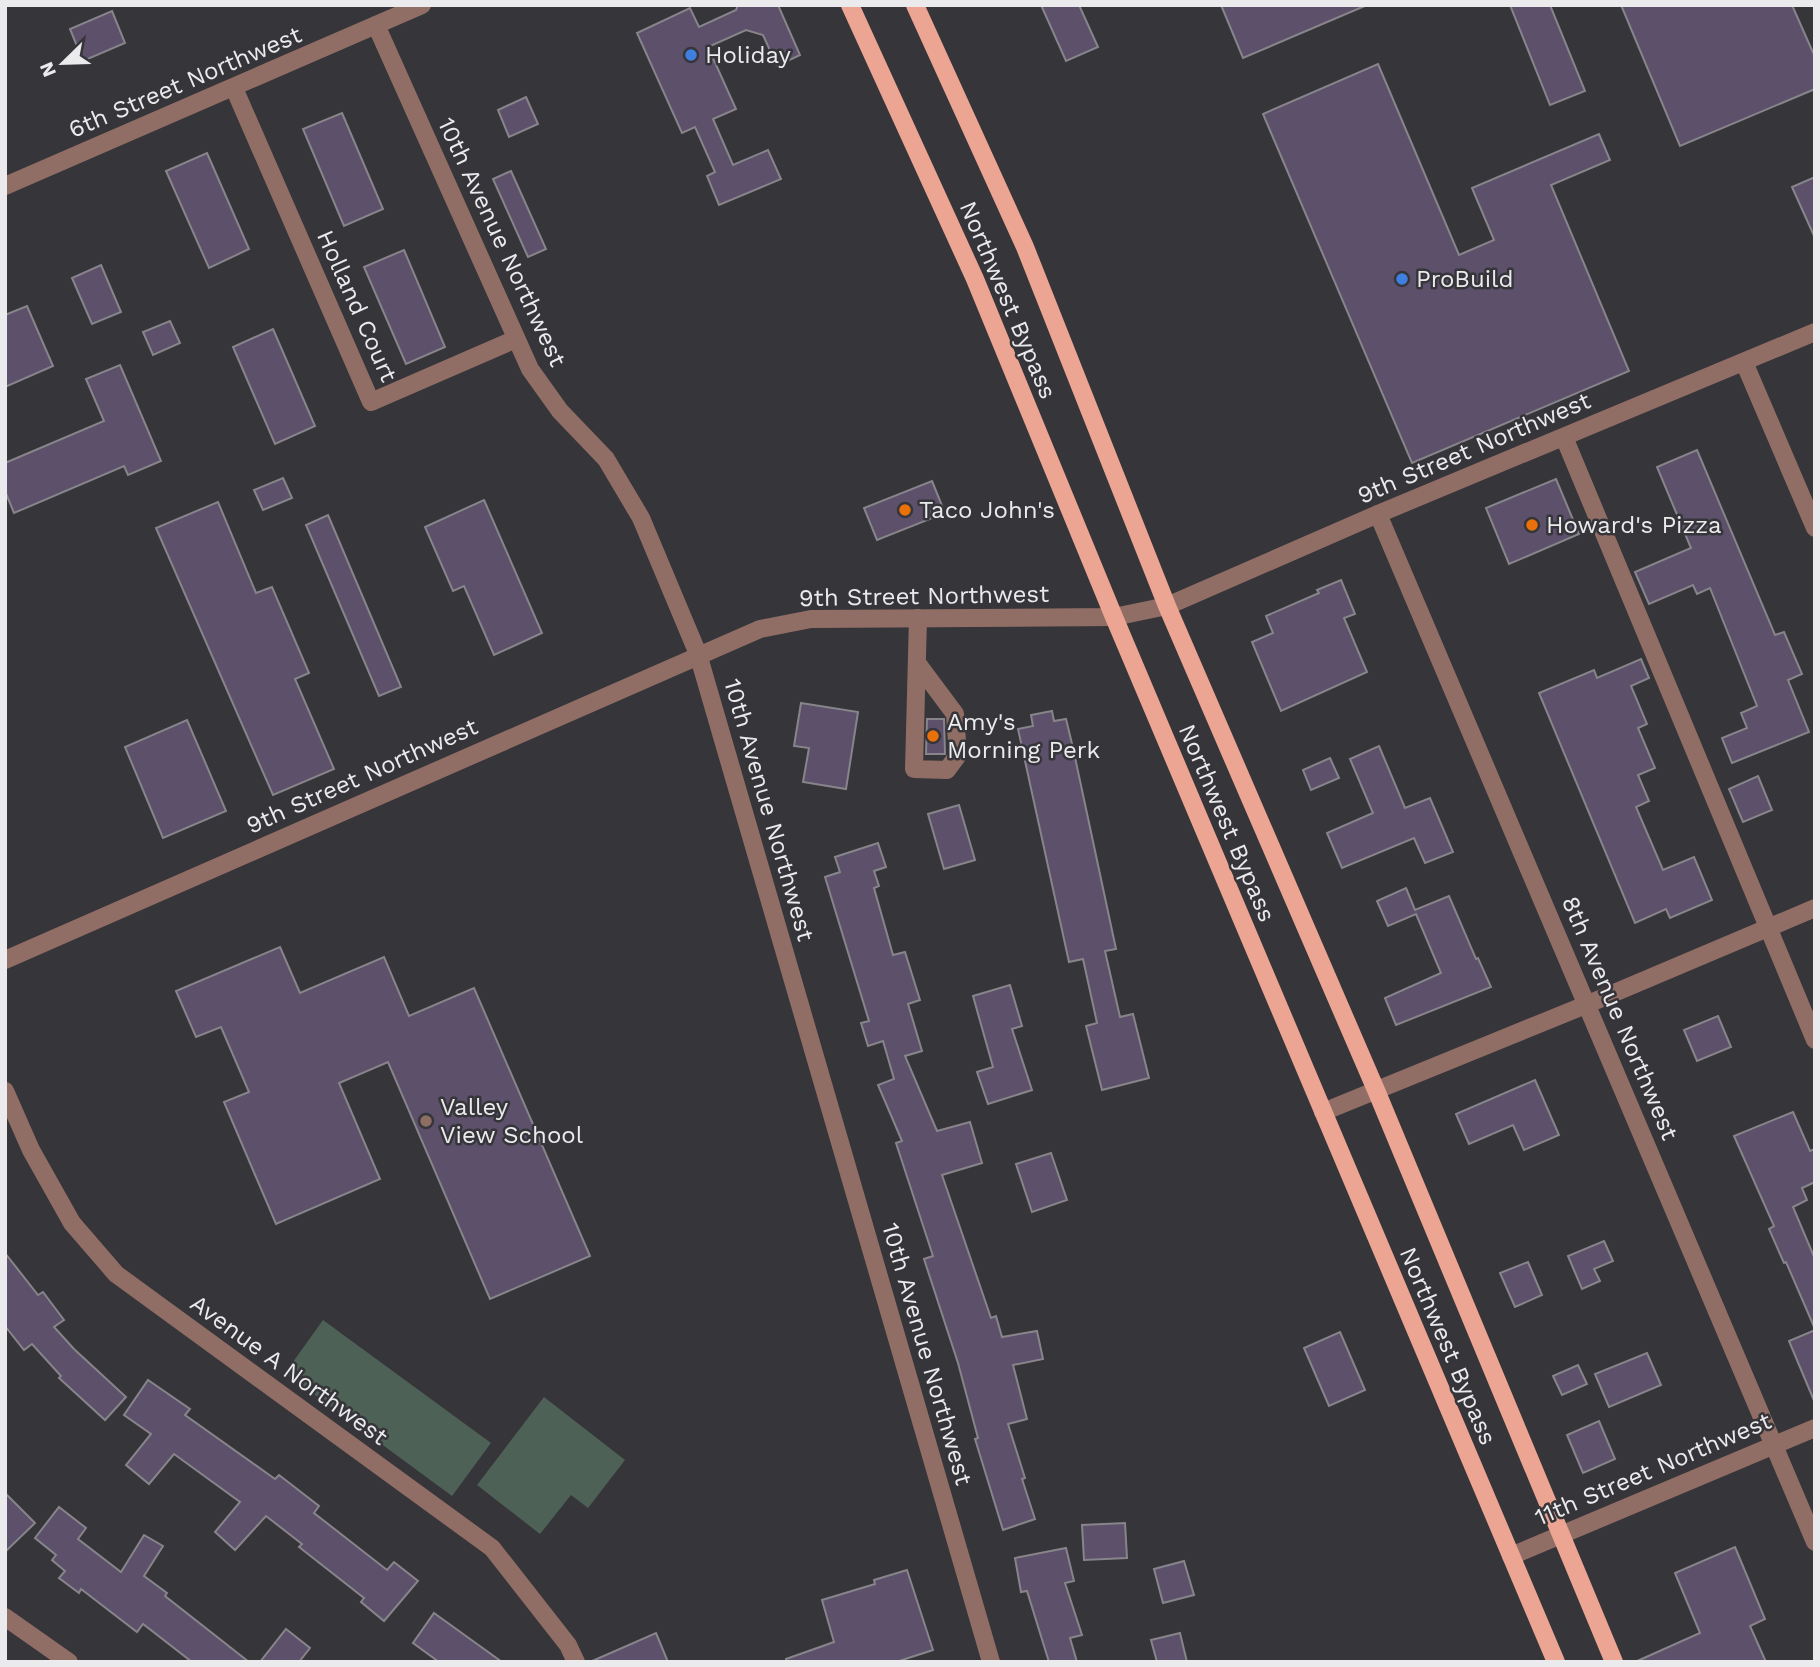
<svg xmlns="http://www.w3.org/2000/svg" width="1820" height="1667" font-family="'Work Sans',sans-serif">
  <rect width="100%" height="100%" fill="#36353a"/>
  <g fill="#4e6156">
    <path d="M323,1320L491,1443L452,1496L285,1373Z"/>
    <path d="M544,1397L625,1460L588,1508L571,1495L540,1534L477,1485Z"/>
  </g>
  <g fill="#5c506b" stroke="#87858a" stroke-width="2">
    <path d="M738,5H778L800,55L777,66L763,35L746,30L708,47L736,109L713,119L733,165L768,150L781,179L719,205L707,176L715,172L695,127L682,133L637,33L690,8L699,27L736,10Z"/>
    <path d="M1041,5H1079L1098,47L1066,61Z"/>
    <path d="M1221,5H1367L1243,58Z"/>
    <path d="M1510,5H1550L1585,91L1550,105Z"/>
    <path d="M1621,5H1792L1815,57V89L1680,146Z"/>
    <path d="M112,11L125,43L83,61L70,29Z"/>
    <path d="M1378,64L1459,255L1494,240L1472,188L1599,134L1610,160L1551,185L1629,371L1412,463L1263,114Z"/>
    <path d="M526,97L538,124L509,137L498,110Z"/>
    <path d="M342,113L383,209L344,226L303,129Z"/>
    <path d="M207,153L249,249L209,268L166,171Z"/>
    <path d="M511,171L546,249L528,257L493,179Z"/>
    <path d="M1815,177V238L1792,187Z"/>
    <path d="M404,250L445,347L406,364L364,267Z"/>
    <path d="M101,265L121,312L92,324L72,278Z"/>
    <path d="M27,306L53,366L5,387V315Z"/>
    <path d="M170,321L180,343L153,355L143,332Z"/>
    <path d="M273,329L315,426L275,444L233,347Z"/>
    <path d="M120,365L161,461L128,475L124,466L14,513L5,491V463L104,421L86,379Z"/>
    <path d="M1697,450L1775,635L1784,632L1802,674L1788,680L1809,732L1732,763L1722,738L1747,728L1741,713L1757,706L1710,588L1697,594L1693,585L1649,604L1635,572L1691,548L1657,467Z"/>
    <path d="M283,478L292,498L263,510L254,490Z"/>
    <path d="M1556,479L1579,534L1509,564L1486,508Z"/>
    <path d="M932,481L945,513L877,540L864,508Z"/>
    <path d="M484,500L542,633L494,655L464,586L453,591L425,527Z"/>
    <path d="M218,502L256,593L272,587L309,673L295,679L334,769L273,795L156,528Z"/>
    <path d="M328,515L401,687L379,696L306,525Z"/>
    <path d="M1341,580L1355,614L1344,618L1367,672L1281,711L1252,642L1273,633L1266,616L1319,593L1317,590Z"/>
    <path d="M1641,659L1649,678L1631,686L1647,724L1638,728L1655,768L1638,775L1649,801L1636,807L1663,870L1694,857L1712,900L1670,918L1666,909L1635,923L1539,693L1594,670L1597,678Z"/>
    <path d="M801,703L858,712L846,789L803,782L809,748L794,746Z"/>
    <path d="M1052,711L1054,721L1066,719L1073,748L1116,949L1105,951L1120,1017L1133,1014L1149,1078L1102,1090L1086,1026L1097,1023L1083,959L1069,962L1018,729L1033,726L1031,715Z"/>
    <path d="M927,719H944L945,754H926Z"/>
    <path d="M187,720L226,811L163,838L125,747Z"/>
    <path d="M1379,746L1405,808L1430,798L1453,852L1425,863L1414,838L1342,868L1327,833L1373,813L1350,759Z"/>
    <path d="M1330,758L1339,778L1311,790L1303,770Z"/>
    <path d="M1758,776L1772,810L1743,822L1729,789Z"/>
    <path d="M959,805L975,860L944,869L928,814Z"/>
    <path d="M878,843L886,867L874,871L879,886L874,888L893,955L905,952L920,1000L908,1004L922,1051L905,1056L937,1131L970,1122L982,1163L942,1175L991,1318L996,1316L1002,1337L1037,1331L1043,1359L1013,1365L1027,1419L1008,1424L1025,1478L1022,1479L1035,1519L1003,1530L975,1439L978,1438L958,1363L924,1259L933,1256L896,1143L902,1141L878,1085L894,1079L883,1041L868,1046L861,1023L869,1021L825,877L840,872L835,857Z"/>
    <path d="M1406,888L1415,910L1449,896L1476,959L1478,958L1491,987L1396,1025L1385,998L1441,973L1416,914L1388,926L1377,901Z"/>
    <path d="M280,947L300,993L384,957L409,1016L474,988L590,1256L490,1299L388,1062L339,1083L380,1179L276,1224L224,1102L249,1092L221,1027L196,1037L176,991Z"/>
    <path d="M1010,985L1022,1026L1012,1029L1032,1090L988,1104L977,1072L993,1067L973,996Z"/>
    <path d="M1718,1016L1731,1047L1697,1061L1684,1030Z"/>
    <path d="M1535,1080L1559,1135L1524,1150L1513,1125L1469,1144L1456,1114Z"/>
    <path d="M1793,1112L1810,1151L1815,1149V1182L1802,1188L1807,1200L1793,1207L1815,1259V1329L1786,1262L1784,1263L1769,1229L1774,1226L1734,1136Z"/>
    <path d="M1051,1153L1067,1200L1032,1212L1016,1164Z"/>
    <path d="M1604,1241L1613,1261L1594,1269L1600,1281L1582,1289L1568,1256Z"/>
    <path d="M5,1253L38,1295L43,1292L64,1320L54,1327L74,1349L126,1397L105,1420L59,1378L61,1376L32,1344L24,1350L5,1326Z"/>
    <path d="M1528,1262L1542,1295L1515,1307L1500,1273Z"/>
    <path d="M1815,1330V1403L1789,1341Z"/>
    <path d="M1340,1332L1365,1390L1329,1406L1304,1348Z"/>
    <path d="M1647,1353L1661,1385L1609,1407L1595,1374Z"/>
    <path d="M1578,1365L1587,1384L1562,1395L1553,1376Z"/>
    <path d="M148,1380L190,1409L185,1415L275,1479L279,1475L319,1506L314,1513L387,1570L394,1562L418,1581L384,1621L361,1602L364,1598L299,1547L302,1544L266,1516L235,1550L215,1532L240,1502L174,1454L149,1484L126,1465L151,1434L124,1415Z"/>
    <path d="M1599,1421L1615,1459L1583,1473L1567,1435Z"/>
    <path d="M5,1493L35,1523L5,1552Z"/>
    <path d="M59,1507L86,1528L78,1539L121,1572L144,1535L163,1546L144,1576L167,1593L165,1596L249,1662H192L143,1624L137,1632L81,1589L79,1593L59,1578L65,1571L52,1560L56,1555L35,1538Z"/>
    <path d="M1125,1523L1127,1558L1084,1560L1082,1525Z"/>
    <path d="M1735,1547L1765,1619L1750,1626L1766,1662H1635L1700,1633L1675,1573Z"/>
    <path d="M1066,1548L1074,1581L1065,1583L1082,1635L1070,1638L1077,1662H1049L1027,1591L1021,1592L1015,1558Z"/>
    <path d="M1184,1561L1194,1595L1163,1603L1154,1569Z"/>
    <path d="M907,1570L933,1650L896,1662H786V1659L834,1642L822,1600L875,1584L874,1580Z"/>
    <path d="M434,1613L502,1662H439L413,1643Z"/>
    <path d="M286,1629L310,1648L299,1662H260Z"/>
    <path d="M656,1633L668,1662H590Z"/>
    <path d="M1180,1633L1187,1662H1157L1151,1640Z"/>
  </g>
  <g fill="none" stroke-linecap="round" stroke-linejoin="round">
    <g stroke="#916e65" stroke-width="18">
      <path d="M376,25L530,369L560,411L606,459L641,518L698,654L991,1662"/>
      <path d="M234,88L371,402L516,339"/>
      <path d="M5,186L422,5"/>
      <path d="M1744,362L1815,528"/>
      <path d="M1564,437L1815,1040"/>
      <path d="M1378,514L1815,1542"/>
      <path d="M917,663L955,714L958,755L947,770L914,769L918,618"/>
      <path d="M5,960L760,629L811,619L1114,617L1167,606L1378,514L1815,332"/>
      <path d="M5,1091L31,1150L72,1223L116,1274L492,1548L568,1645L576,1662"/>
      <path d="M1323,1112L1588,1004L1815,908"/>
      <path d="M1511,1556L1815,1428"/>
      <path d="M5,1617L69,1662"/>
    </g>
    <g stroke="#eca493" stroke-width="18">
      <path d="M850,5L975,279L1114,617L1556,1662"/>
      <path d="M915,5L1025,247L1167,606L1376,1090L1614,1662"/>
    </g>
  </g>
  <g fill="#3f7fe0" stroke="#36353a" stroke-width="2.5">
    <circle cx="691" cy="55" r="7"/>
    <circle cx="1402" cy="279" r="7"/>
  </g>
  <g fill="#e8710a" stroke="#36353a" stroke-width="2.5">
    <circle cx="905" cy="510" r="7"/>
    <circle cx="1532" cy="525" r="7"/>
    <circle cx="933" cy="736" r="7"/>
  </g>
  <circle fill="#8d6e63" stroke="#36353a" stroke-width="2.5" cx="426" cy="1121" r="7"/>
  <g text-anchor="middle" stroke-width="5" stroke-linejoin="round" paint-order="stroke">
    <g font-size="24" fill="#ebebee" stroke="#36353a" text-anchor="start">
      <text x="705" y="63">Holiday</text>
      <text x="1416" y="287">ProBuild</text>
      <text x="919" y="518">Taco John's</text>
      <text x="1546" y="533">Howard's Pizza</text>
      <text x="947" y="730">Amy's<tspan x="947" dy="28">Morning Perk</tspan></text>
      <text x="440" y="1115">Valley<tspan x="440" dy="28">View School</tspan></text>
    </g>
    <g font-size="24" fill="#ebebee" stroke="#36353a">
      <text transform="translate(185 82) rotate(-23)" y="8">6th Street Northwest</text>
      <text transform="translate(502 242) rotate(65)" y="8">10th Avenue Northwest</text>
      <text transform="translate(1008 300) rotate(67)" y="8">Northwest Bypass</text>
      <text transform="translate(357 306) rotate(66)" y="8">Holland Court</text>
      <text transform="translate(1474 448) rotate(-23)" y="8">9th Street Northwest</text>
      <text transform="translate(924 596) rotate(-1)" y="8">9th Street Northwest</text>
      <text transform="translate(362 776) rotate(-24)" y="8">9th Street Northwest</text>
      <text transform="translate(769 810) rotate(74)" y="8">10th Avenue Northwest</text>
      <text transform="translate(1227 823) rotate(67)" y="8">Northwest Bypass</text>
      <text transform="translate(1620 1018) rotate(67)" y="8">8th Avenue Northwest</text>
      <text transform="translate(1448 1346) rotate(67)" y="8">Northwest Bypass</text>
      <text transform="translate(927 1354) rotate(74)" y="8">10th Avenue Northwest</text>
      <text transform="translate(289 1370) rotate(36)" y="8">Avenue A Northwest</text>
      <text transform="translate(1653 1469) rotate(-23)" y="8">11th Street Northwest</text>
    </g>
  </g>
  <rect width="1820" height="1667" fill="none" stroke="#ebebee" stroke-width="14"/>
  <g transform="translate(63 63) rotate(247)" stroke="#36353a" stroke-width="5" paint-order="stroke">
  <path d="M0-5L12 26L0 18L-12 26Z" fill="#ebebee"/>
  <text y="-10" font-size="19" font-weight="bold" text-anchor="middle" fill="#ebebee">N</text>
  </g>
</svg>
